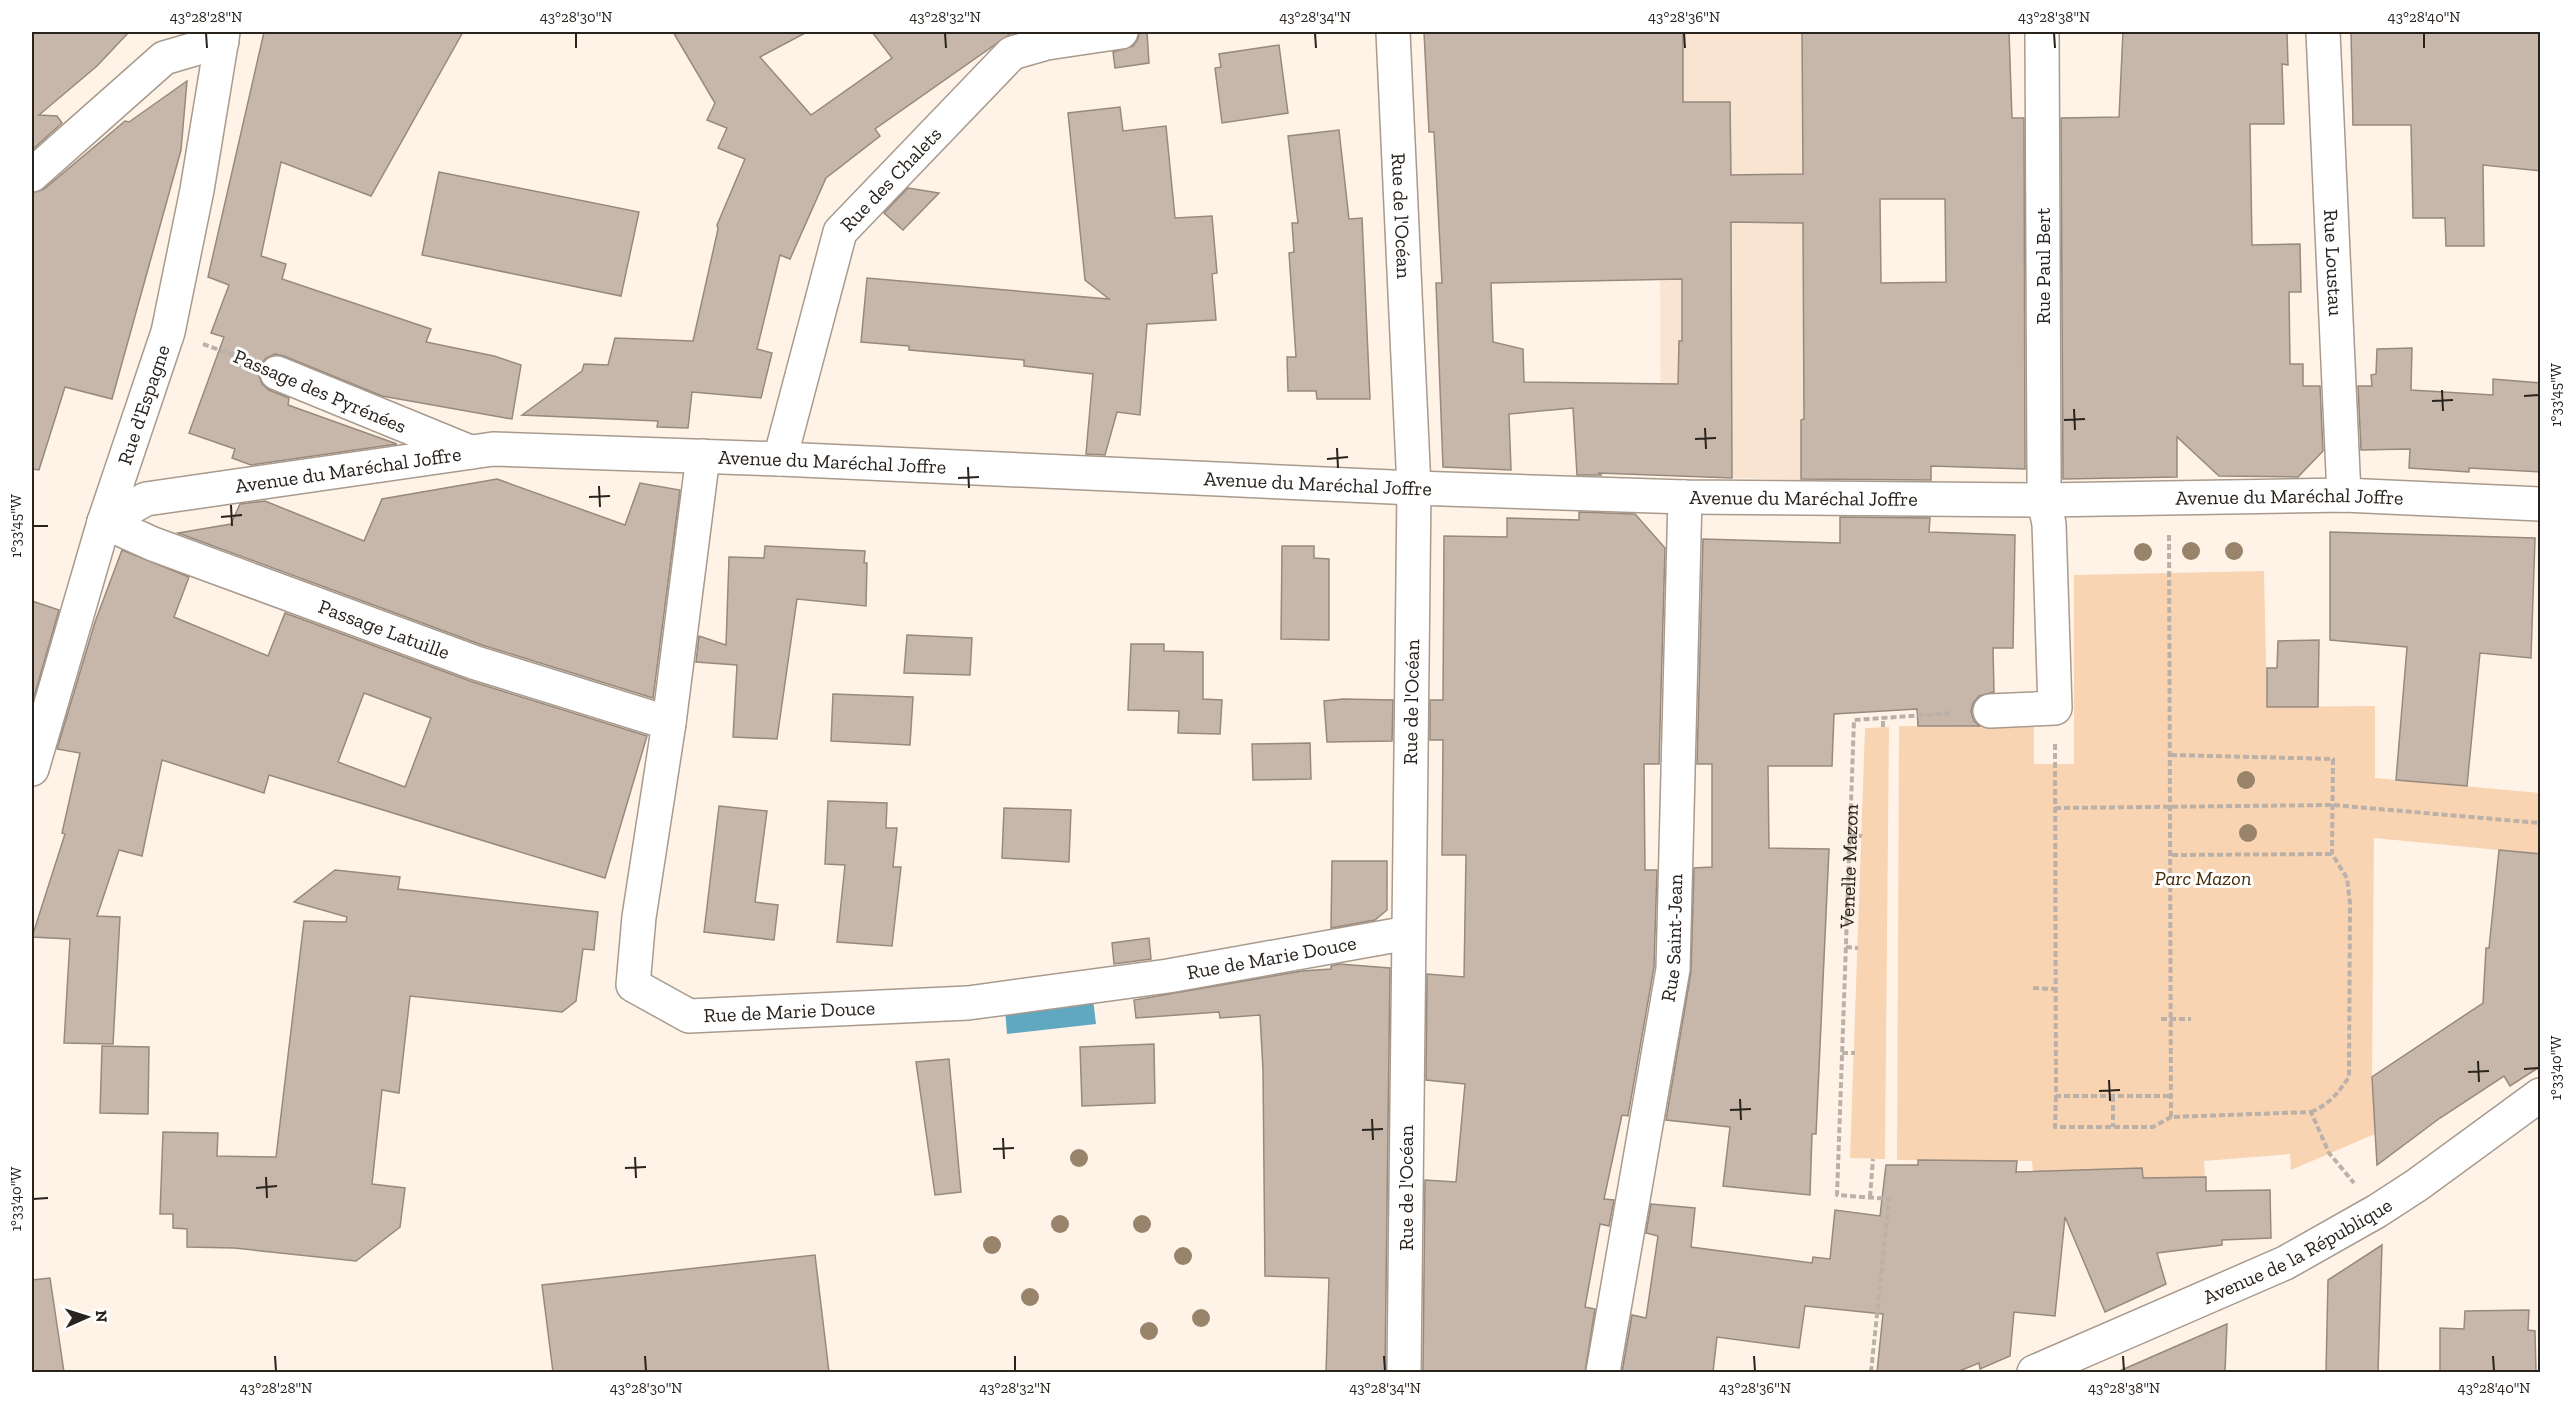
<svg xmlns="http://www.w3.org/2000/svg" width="2572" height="1404" font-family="'Zilla Slab',serif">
  <rect width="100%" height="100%" fill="#fff3e8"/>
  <path fill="#f9e4d1" d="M1659,32H1838L1843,482L1661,475Z"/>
  <g fill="#f9d4b3">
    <path d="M2264,571L2267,707L2375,706V778L2540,793V854L2374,838L2372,1077L2375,1134L2291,1170L2290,1154L2204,1161L2206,1191L2204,1211L2035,1201L2032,1161L1897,1160L1899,726L2034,727V764H2074V575Z"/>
    <path d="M1889,727L1885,1159L1850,1158L1865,728Z"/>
  </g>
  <path fill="#60a7c0" d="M1093,999L1096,1024L1007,1034L1005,1009Z"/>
  <g fill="#c6b7aa" stroke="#97897d" stroke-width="1.5" fill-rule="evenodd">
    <path d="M32,32H129L97,66L39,115L57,116L62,123L32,150Z"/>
    <path d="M264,32H463L371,196L281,162L261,256L286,264L282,279L431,329L426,342L494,356L521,365L512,419L382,396L284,356L275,354L266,358L260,365L259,376L262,384L269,390L289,398L288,405L397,444L251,465L232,458L235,449L189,433L224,337L211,333L229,285L208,277Z"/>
    <path d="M673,32H807L760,57L811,115L892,58L872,32H1013L875,129L880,136L826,178L790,259L780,255L757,349L772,353L761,398L692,392L688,428L657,427L658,421L522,415L582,371L584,364L608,365L615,338L693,341L718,229L717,225L745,159L718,148L727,128L707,120L715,103Z"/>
    <path d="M1139,32H1147L1149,63L1115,68L1113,52L1133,46L1138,39Z"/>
    <path d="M1424,32H1683V102H1730L1731,175L1803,174L1802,32H2009L2012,118H2024L2025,469L1931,466V480L1801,479V420L1804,419L1803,223L1731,222L1732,478L1599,473L1601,475H1577L1573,408L1509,414L1511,470L1443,467L1436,283H1442L1434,132H1429ZM1880,199H1945L1946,282L1881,283ZM1682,279V341H1679L1678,384L1524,382L1523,349L1493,342L1491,283Z"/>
    <path d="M2123,32H2287L2288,65L2282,64L2284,124H2250L2252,245L2300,244L2301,292H2289L2290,364H2303V386H2320L2323,451L2298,477L2219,476L2177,437V477L2063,479L2061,118L2119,117Z"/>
    <path d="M2351,32H2541V171L2483,165L2484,246H2446L2445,218H2413L2411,125H2353Z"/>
    <path d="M1279,45L1288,113L1222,123L1215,68L1221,67L1219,54Z"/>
    <path d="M187,81L181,150L112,399L65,387L39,470L32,469V193L44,189L125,121L129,122Z"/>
    <path d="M1120,107L1123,131L1166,126L1175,218L1212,216L1217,273L1212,274L1216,320L1147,324L1140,415L1117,412L1105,455L1086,454L1093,374L1024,366V360L909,350V346L861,342L867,278L1109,299L1085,280L1068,113Z"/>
    <path d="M1339,130L1349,219L1362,218L1370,399H1317L1316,391H1288L1287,357H1296L1289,253L1294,252L1292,223H1298L1288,136Z"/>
    <path d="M439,172L639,212L621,296L422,255Z"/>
    <path d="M908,188L939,193L903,230L884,213Z"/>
    <path d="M2412,348L2411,390L2493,395V379L2541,383V472L2469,468V472L2409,468L2410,449L2361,450L2358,386H2372L2371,375L2376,374L2377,349Z"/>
    <path d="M497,479L625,525L640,483L680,490L653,698L482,645L178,533L231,524L240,504L265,501L364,541L382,499Z"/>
    <path d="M1579,512L1635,514L1665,548L1659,764H1644L1645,870H1657L1654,967L1628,1116L1622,1115L1604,1199L1614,1200L1609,1226L1600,1224L1585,1307L1595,1309L1585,1372H1423L1425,1180L1456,1182L1465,1084L1426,1080L1427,974L1464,977L1466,855H1442L1443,740H1430V700H1443L1444,536L1507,537V518L1579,520Z"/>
    <path d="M1840,517L1930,518L1929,532L2015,535L2013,648H1993L1994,692L1979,696L1973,703L1971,711L1974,721L1980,726H1918L1917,709L1834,714L1832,766H1768L1769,848L1829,849L1816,1134H1812L1810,1195L1723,1186L1730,1127L1666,1120L1691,972L1694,868L1712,867V764H1697L1703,539L1840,543Z"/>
    <path d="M2330,532L2535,538L2531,658L2480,653L2467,786L2396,780L2407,647L2330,640Z"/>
    <path d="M765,546L865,551L864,563H867L866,606L797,599L777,739L733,737L737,665L696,662L699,636L726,645L729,557L764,558Z"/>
    <path d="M1282,546H1314V558L1329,559V640L1281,639Z"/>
    <path d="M122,550L189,577L174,617L268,656L285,613L470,681L647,736L605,878L269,775L264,793L162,760L142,856L119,850L97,916L120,917L113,1044L64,1043L70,939L32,937L65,834L62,833L80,753L57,749L95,622ZM364,693L431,718L405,787L338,762Z"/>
    <path d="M32,601L59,610L32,704Z"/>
    <path d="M907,635L972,638L970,675L904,673Z"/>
    <path d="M2319,640L2318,707H2267V668H2277L2278,641Z"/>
    <path d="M1131,644H1164V651L1203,652V699L1222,700L1220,734L1178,733L1179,711L1128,710Z"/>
    <path d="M833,694L913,697L910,745L831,741Z"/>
    <path d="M1343,699L1393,700L1392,741L1327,742L1324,701Z"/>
    <path d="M1310,743L1311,779L1253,780L1252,744Z"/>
    <path d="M828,801L887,803L886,828H897L893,867H901L892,946L837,942L845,865L825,864Z"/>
    <path d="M719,806L767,811L755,902L778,905L774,940L704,932Z"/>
    <path d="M1004,808L1071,810L1069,862L1002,858Z"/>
    <path d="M2499,850L2541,854V1066L2510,1086L2504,1076L2440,1118L2377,1165L2372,1077L2483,1003L2486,948H2489Z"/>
    <path d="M1332,861H1387V910L1375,920L1331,928Z"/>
    <path d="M335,870L400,877L398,889L598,912L594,950L583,949L576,1001L562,1012L410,996L399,1093L382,1090L372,1184L405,1188L400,1227L356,1261L234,1248L187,1247V1229L173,1228V1214H160L163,1132L218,1133L217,1156L276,1157L304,921L346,922L347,917L294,902Z"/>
    <path d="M1149,938L1151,959L1114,964L1112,943Z"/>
    <path d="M1339,964L1390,968L1385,1372H1326L1329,1278L1265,1276L1263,1070L1260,1015L1220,1018L1219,1012L1136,1018L1134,1000L1302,971L1331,969V966Z"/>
    <path d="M1154,1044L1155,1103L1082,1106L1080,1047Z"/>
    <path d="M102,1046L149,1047L148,1114L100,1113Z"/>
    <path d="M949,1059L961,1192L935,1195L916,1062Z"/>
    <path d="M1918,1160L2017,1161L2016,1172L2142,1168L2143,1178L2206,1177V1191L2270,1190L2271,1238L2222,1240V1245L2157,1253L2166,1284L2105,1312L2065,1217L2055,1316L2014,1312L2010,1356L1980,1369L1979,1363L1957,1372H1877L1883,1314L1805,1306L1799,1348L1717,1337L1713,1372H1622L1632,1315L1646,1318L1658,1236L1646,1233L1651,1204L1695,1208L1691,1247L1812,1263L1813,1257L1830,1259L1835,1210L1880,1216L1886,1165H1918Z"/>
    <path d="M2382,1245L2378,1372H2326L2328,1280Z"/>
    <path d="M815,1255L829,1372H553L542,1285Z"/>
    <path d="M50,1278L64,1372H32V1280Z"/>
    <path d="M2529,1310L2528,1330L2535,1331L2536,1372H2440V1328L2464,1329L2465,1311Z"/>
    <path d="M2227,1324L2225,1372H2117Z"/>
  </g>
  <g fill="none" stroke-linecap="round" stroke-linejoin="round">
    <g stroke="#a89a8d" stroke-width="36">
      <g id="minor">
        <path id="s2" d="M1393,32L1414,488L1404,1372"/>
        <path id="s3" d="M2323,32L2344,495"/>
        <path d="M32,175L164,58L222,41"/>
        <path d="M277,373L470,452"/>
        <path id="s4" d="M703,456L669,723L639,917L633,985L689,1016L968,1003L1168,976L1408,933"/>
        <path id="s5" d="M780,459L840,232L1012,53L1047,43L1121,32"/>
        <path id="s6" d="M104,522L146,499L493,449L780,459L1414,488L1685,497L2044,500L2344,495L2540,504"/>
        <path id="s7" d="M104,522L153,544L476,663L669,723"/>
        <path d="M1990,711L2055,708L2049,524L2044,500V475L2042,32"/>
        <path id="s8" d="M32,769L104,522L168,332L197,190L223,32"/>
        <path id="s9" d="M1603,1372L1673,969L1685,497"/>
        <path id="s10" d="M2034,1372L2285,1263L2377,1211L2417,1185L2540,1095"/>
      </g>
    </g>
    <g stroke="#bbb1a8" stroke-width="4" stroke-dasharray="6 3" stroke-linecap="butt">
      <path d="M203,344L244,359"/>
      <path d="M2169,535L2171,1117L2311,1112L2329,1153L2354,1183"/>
      <path d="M1883,727V717"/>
      <path d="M2055,744L2056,1096H2171"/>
      <path d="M2171,755L2333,759L2332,854L2347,878L2350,903L2349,1077C2338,1093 2330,1104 2311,1112"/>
      <path d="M2055,808L2333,805L2540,823"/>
      <path d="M1850,835L1862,836"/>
      <path d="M2172,855L2332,854"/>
      <path d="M1846,947L1858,948"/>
      <path d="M2033,988L2055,989"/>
      <path d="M2161,1019H2191"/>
      <path d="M1842,1053H1855"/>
      <path d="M2056,1096L2055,1127H2153L2171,1117"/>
      <path d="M2113,1096V1127"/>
      <path d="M1870,1197L1873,1159"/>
      <path id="s1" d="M1871,1372L1889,1199L1837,1195L1854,720L1953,713"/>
    </g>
    <use href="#minor" stroke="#fff" stroke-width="33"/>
  </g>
  <g fill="#9a836b">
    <circle cx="2191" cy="551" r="9"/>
    <circle cx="2234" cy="551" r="9"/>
    <circle cx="2143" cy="552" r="9"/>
    <circle cx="2246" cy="780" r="9"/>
    <circle cx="2248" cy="833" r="9"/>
    <circle cx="1079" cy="1158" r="9"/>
    <circle cx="1060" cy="1224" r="9"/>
    <circle cx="1142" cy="1224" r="9"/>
    <circle cx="992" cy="1245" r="9"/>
    <circle cx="1183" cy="1256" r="9"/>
    <circle cx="1030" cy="1297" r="9"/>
    <circle cx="1201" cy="1318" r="9"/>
    <circle cx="1149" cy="1331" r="9"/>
  </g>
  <path fill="none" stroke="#29231e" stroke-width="2" d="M206,33L207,48M576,33V48M945,33L946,48M1315,33L1316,48M1684,33L1685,48M2054,33L2055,48M2424,33V48M2442,390L2443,411M2524,396L2539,395M2432,401L2453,400M2074,409L2075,430M2064,420L2085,419M1705,428L1706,449M1695,439L1716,438M1337,448L1338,468M1327,459L1348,457M968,467L969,488M958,478L979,477M599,486L600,507M589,497L610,496M231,505L232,526M221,517L242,515M33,526H48M2478,1061L2479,1082M2524,1069L2539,1068M2468,1072L2489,1071M2109,1080L2110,1101M2099,1091L2120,1090M1740,1099L1741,1120M1730,1110L1751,1109M1372,1119L1373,1140M1362,1130L1383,1129M1003,1138L1004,1159M993,1149L1014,1148M635,1157L636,1178M625,1168L646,1167M266,1177L267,1198M256,1188L277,1186M33,1199L48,1198M275,1356L276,1371M645,1356L646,1371M1015,1356V1371M1384,1356L1385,1371M1754,1356L1755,1371M2123,1356L2124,1371M2493,1356L2494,1371"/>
  <g text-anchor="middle" stroke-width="6" stroke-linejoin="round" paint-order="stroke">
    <g font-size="20" fill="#29231e" stroke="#fff">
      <text dy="7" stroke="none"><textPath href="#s5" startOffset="308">Rue des Chalets</textPath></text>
      <text dy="7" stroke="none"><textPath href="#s2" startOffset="184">Rue de l'Océan</textPath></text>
      <text dy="7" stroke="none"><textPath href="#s3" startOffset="231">Rue Loustau</textPath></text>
      <text transform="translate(2043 266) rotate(-90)" y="7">Rue Paul Bert</text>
      <text transform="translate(320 391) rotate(23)" y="7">Passage des Pyrénées</text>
      <text dy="7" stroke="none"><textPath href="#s8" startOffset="381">Rue d'Espagne</textPath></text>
      <text dy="7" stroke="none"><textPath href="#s6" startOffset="738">Avenue du Maréchal Joffre</textPath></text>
      <text dy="7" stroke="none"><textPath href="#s6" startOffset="252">Avenue du Maréchal Joffre</textPath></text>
      <text dy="7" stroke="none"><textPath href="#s6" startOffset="1224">Avenue du Maréchal Joffre</textPath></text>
      <text dy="7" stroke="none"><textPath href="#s6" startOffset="1710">Avenue du Maréchal Joffre</textPath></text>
      <text dy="7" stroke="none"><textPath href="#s6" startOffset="2196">Avenue du Maréchal Joffre</textPath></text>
      <text dy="7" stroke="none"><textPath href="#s7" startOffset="300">Passage Latuille</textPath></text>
      <text transform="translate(1411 702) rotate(-89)" y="7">Rue de l'Océan</text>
      <text dy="7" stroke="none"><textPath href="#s1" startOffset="555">Venelle Mazon</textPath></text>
      <text dy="7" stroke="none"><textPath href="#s9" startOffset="440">Rue Saint-Jean</textPath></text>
      <text dy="7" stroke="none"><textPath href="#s4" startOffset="1184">Rue de Marie Douce</textPath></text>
      <text dy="7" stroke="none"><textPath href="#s4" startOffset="698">Rue de Marie Douce</textPath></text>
      <text transform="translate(1406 1188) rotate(-90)" y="7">Rue de l'Océan</text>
      <text dy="7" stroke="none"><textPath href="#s10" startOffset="290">Avenue de la République</textPath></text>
    </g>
    <g font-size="20" font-style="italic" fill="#472804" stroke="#fff">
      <text x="2203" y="885">Parc Mazon</text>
    </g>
  </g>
  <rect width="2572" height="1404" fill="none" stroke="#ffffff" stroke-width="66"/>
  <g transform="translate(87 1317) rotate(87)" stroke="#ffffff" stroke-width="4.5" paint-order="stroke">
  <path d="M0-4.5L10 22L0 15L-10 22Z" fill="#29231e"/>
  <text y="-9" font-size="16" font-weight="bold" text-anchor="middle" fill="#29231e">N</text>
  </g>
  <rect x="33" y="33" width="2506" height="1338" fill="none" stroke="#29231e" stroke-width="2"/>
  <g font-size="15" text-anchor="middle" fill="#29231e">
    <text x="206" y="22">43°28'28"N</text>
    <text x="576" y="22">43°28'30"N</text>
    <text x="945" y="22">43°28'32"N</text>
    <text x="1315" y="22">43°28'34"N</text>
    <text x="1684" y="22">43°28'36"N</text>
    <text x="2054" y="22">43°28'38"N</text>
    <text x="2424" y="22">43°28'40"N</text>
    <text transform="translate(2556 395) rotate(-90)" y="5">1°33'45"W</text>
    <text transform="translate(16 526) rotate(-90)" y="5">1°33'45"W</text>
    <text transform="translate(2556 1068) rotate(-90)" y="5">1°33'40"W</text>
    <text transform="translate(16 1199) rotate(-90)" y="5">1°33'40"W</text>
    <text x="276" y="1393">43°28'28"N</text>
    <text x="646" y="1393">43°28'30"N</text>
    <text x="1015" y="1393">43°28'32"N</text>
    <text x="1385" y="1393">43°28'34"N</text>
    <text x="1755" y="1393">43°28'36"N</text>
    <text x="2124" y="1393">43°28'38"N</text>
    <text x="2494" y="1393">43°28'40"N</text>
  </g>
</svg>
